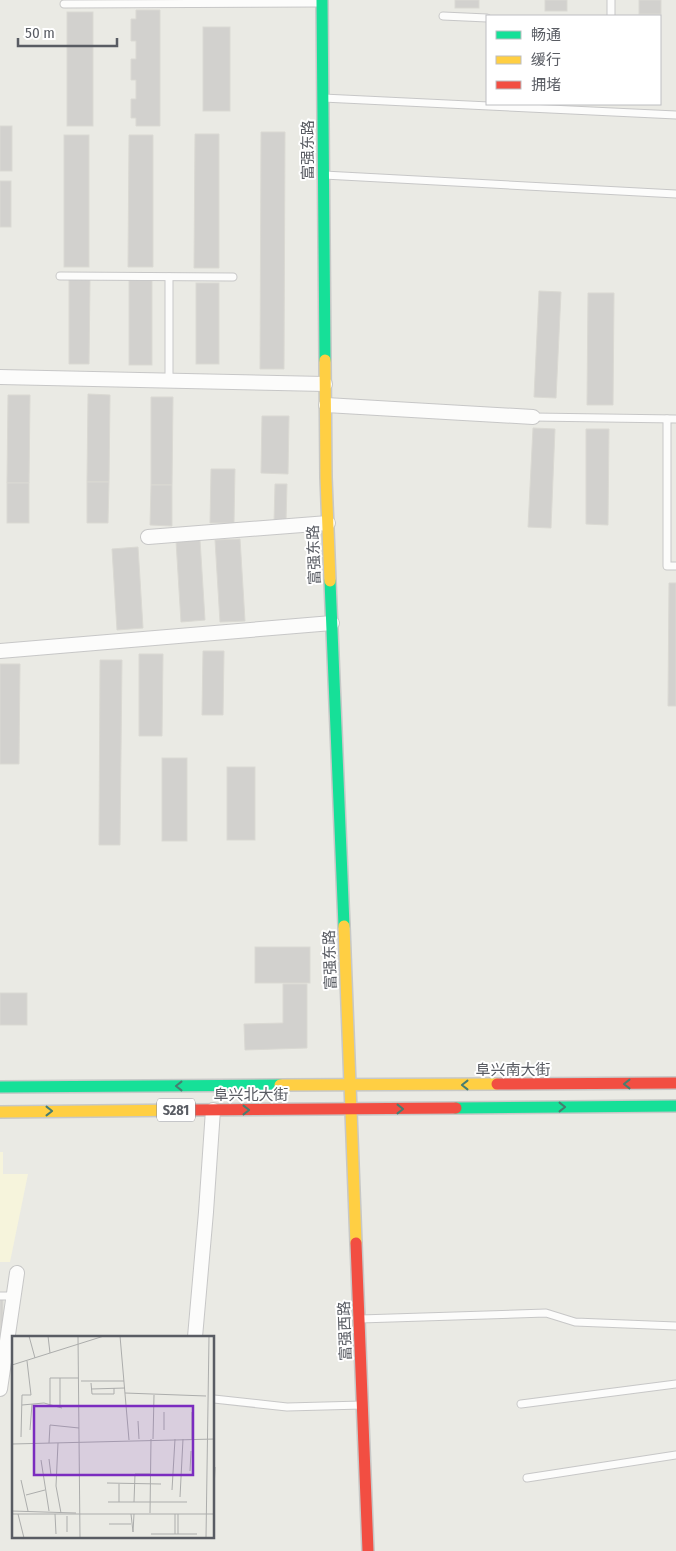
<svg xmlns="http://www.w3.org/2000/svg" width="676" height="1551" font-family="'Fira Sans Condensed','Noto Sans SC',sans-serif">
  <rect width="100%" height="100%" fill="#eaeae4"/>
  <path fill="#f6f4dc" d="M0,1152H3V1174H28L10,1262H0Z"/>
  <g fill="#d2d1ce" stroke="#dad9d3">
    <rect x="455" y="0" width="24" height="8"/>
    <rect x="545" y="0" width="22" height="11"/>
    <rect x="639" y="0" width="22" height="14"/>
    <path d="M136,10H160V126H136V118H131V99H136V80H131V59H136V41H131V19H136Z"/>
    <rect x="67" y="12" width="26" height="114"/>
    <rect x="203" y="27" width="27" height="84"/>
    <rect x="0" y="126" width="12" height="45"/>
    <path d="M261,132H285L284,369H260Z"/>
    <path d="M195,134H219V268H194Z"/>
    <rect x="64" y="135" width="25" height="132"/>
    <path d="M129,135H153V267H128Z"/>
    <rect x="0" y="181" width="11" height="46"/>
    <path d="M69,279H90L89,364H69Z"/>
    <rect x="129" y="280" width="23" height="85"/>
    <rect x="196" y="283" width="23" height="81"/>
    <path d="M539,291L561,292L556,398L534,397Z"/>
    <path d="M588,293H614L613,405H587Z"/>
    <path d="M88,394L110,395L109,482H87Z"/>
    <path d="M8,395H30L29,483H7Z"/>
    <path d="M151,397H173L172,485H151Z"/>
    <path d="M262,416H289L288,474L261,473Z"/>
    <path d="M533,428L555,429L551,528L528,527Z"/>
    <path d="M586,429H609L608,525L586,524Z"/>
    <path d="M211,469H235L234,523H210Z"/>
    <path d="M87,482H109L108,523H87Z"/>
    <rect x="7" y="483" width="22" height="40"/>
    <path d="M275,484H287L286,522H274Z"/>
    <path d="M151,485H172V526L150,525Z"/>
    <path d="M240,539L245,621L220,622L215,540Z"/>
    <path d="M200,540L205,620L181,622L176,541Z"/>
    <path d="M138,547L143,628L117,630L112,549Z"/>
    <path d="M669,583H676V706H668Z"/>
    <path d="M203,651H224L223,715H202Z"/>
    <path d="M139,654H163L162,736H139Z"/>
    <path d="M100,660H122L120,845H99Z"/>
    <path d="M0,664H20L19,764H0Z"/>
    <rect x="162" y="758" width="25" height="83"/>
    <rect x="227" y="767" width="28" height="73"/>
    <rect x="255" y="947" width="55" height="36"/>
    <path d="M283,984H307V1048L245,1050L244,1024L283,1023Z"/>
    <rect x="0" y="993" width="27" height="32"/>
    <rect x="0" y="1298" width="3" height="42"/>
  </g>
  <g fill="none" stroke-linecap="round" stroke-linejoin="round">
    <g stroke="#c7c7c7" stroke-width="9">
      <g id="lane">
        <path d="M64,4L321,3"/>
        <path d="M443,16L487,18"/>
        <path d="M611,16V0"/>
        <path d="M323,98L676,115"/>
        <path d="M324,175L676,194"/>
        <path d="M60,276L233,277"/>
        <path d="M169,380V277"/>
        <path d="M533,417L676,419"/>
        <path d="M667,419V566H676"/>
        <path d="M0,1296H14"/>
        <path d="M360,1319L546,1313L575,1322L676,1326"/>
        <path d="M214,1399L287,1407L362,1405"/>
        <path d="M521,1404L676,1384"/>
        <path d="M527,1478L676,1455"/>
      </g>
    </g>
    <g stroke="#c7c7c7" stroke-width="16">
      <g id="street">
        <path d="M0,377L325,384"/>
        <path d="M326,405L533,417"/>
        <path d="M148,537L328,523"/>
        <path d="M0,651L332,623"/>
        <path d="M195,1337L206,1212L213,1110"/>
        <path d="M0,1389L17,1273"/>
      </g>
    </g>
    <g stroke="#c7c8c7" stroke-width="14">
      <g id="fast">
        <path d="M322,0L325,360"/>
        <path d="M330,581L344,926"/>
        <path d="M0,1087L280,1085"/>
        <path d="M456,1108L676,1106"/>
      </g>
    </g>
    <g stroke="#c7c8c7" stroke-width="14">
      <g id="slow">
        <path d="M325,360L326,477L330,581"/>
        <path d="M344,926L356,1243"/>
        <path d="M280,1085L497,1084"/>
        <path d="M0,1112L190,1110"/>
      </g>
    </g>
    <g stroke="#c7c8c7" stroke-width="14">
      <g id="jam">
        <path d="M497,1084L676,1083"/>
        <path d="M190,1110L456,1108"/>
        <path d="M356,1243L368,1551"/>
      </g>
    </g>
    <use href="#lane" stroke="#fcfcfb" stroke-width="7"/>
    <use href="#street" stroke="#fcfcfb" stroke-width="14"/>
    <use href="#fast" stroke="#16e098" stroke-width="11"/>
    <use href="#slow" stroke="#ffcf43" stroke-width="11"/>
    <use href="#jam" stroke="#f24e42" stroke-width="11"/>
  </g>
  <defs><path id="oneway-chevron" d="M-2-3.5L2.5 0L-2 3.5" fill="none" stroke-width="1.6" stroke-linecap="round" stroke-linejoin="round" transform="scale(1.25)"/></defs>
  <g stroke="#487d70">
    <use href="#oneway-chevron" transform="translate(627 1084) rotate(180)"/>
    <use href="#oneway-chevron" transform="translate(465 1085) rotate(180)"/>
    <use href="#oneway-chevron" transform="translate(179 1086) rotate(180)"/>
    <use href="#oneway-chevron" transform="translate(562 1107)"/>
    <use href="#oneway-chevron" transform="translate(400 1109)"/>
    <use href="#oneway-chevron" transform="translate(246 1110)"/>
    <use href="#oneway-chevron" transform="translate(49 1111)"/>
  </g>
  <g text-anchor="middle" stroke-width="4" stroke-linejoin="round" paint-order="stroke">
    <rect fill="#fff" stroke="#8b8d92" stroke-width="1" x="157" y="1098.5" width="38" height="23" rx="4"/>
    <g font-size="14" font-weight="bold" fill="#595c63">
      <text x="176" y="1115">S281</text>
    </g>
    <g font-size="15" fill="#595c63" stroke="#fff">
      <text transform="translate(308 150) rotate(-90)" y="5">富强东路</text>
      <text transform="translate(314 555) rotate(-92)" y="5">富强东路</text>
      <text transform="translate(330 960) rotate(-92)" y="5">富强东路</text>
      <text x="513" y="1075">阜兴南大街</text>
      <text x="251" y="1100">阜兴北大街</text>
      <text transform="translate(345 1331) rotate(-92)" y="5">富强西路</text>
    </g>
  </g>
  <g transform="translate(12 1336)">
    <rect width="202" height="202" fill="#eaeae4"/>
    <path fill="none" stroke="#acadac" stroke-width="1" d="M17,0L23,22M36,0L38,17M66,0L68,202M108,0L117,104M0,29L92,0M38,42H67M38,42V70M69,45H112M79,47L80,58H102V52M79,53L113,52M113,57L194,60M10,69L32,67L50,72M48,71V42M180,76V103M126,85L127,103M18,94L20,68M152,94V76M9,101L10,59H19L15,25M141,103L142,59M37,107L38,89L67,92M46,107L44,150L49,177M0,108L203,103M37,123L39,139M29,124L37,175M178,135L179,115M9,144L16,175M95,147L149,148M160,154L163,103M202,154L203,131M14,159L33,154M168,161L171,103M96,166H175M107,166V148M122,166L123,138H138M0,175L64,177M138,177L139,103M0,178H203M6,178L12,202M43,178L44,198M119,178L121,196L122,178M55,180V196M97,188H119M139,198H185M163,198V178M166,198V178M194,202L197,0"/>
    <path fill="#7b2cbf" fill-opacity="0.15" stroke="#7b2cbf" stroke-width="2.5" d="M22,70H181V139H22Z"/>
    <rect width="202" height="202" fill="none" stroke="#595c63" stroke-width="2.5"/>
  </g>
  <rect x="486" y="15" width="175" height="90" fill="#ffffff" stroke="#bdbec1"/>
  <rect x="496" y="31" width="25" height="8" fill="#16e098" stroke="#bdbec1"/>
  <text x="531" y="40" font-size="15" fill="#595c63">畅通</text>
  <rect x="496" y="56" width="25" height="8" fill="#ffcf43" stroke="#bdbec1"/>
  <text x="531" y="65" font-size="15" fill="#595c63">缓行</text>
  <rect x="496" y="81" width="25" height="8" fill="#f24e42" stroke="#bdbec1"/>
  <text x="531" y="90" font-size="15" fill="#595c63">拥堵</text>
  <path d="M18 38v8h99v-8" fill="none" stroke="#595c63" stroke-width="2.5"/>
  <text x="25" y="38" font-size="15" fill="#595c63" stroke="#ffffff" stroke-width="4" paint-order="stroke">50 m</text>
</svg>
